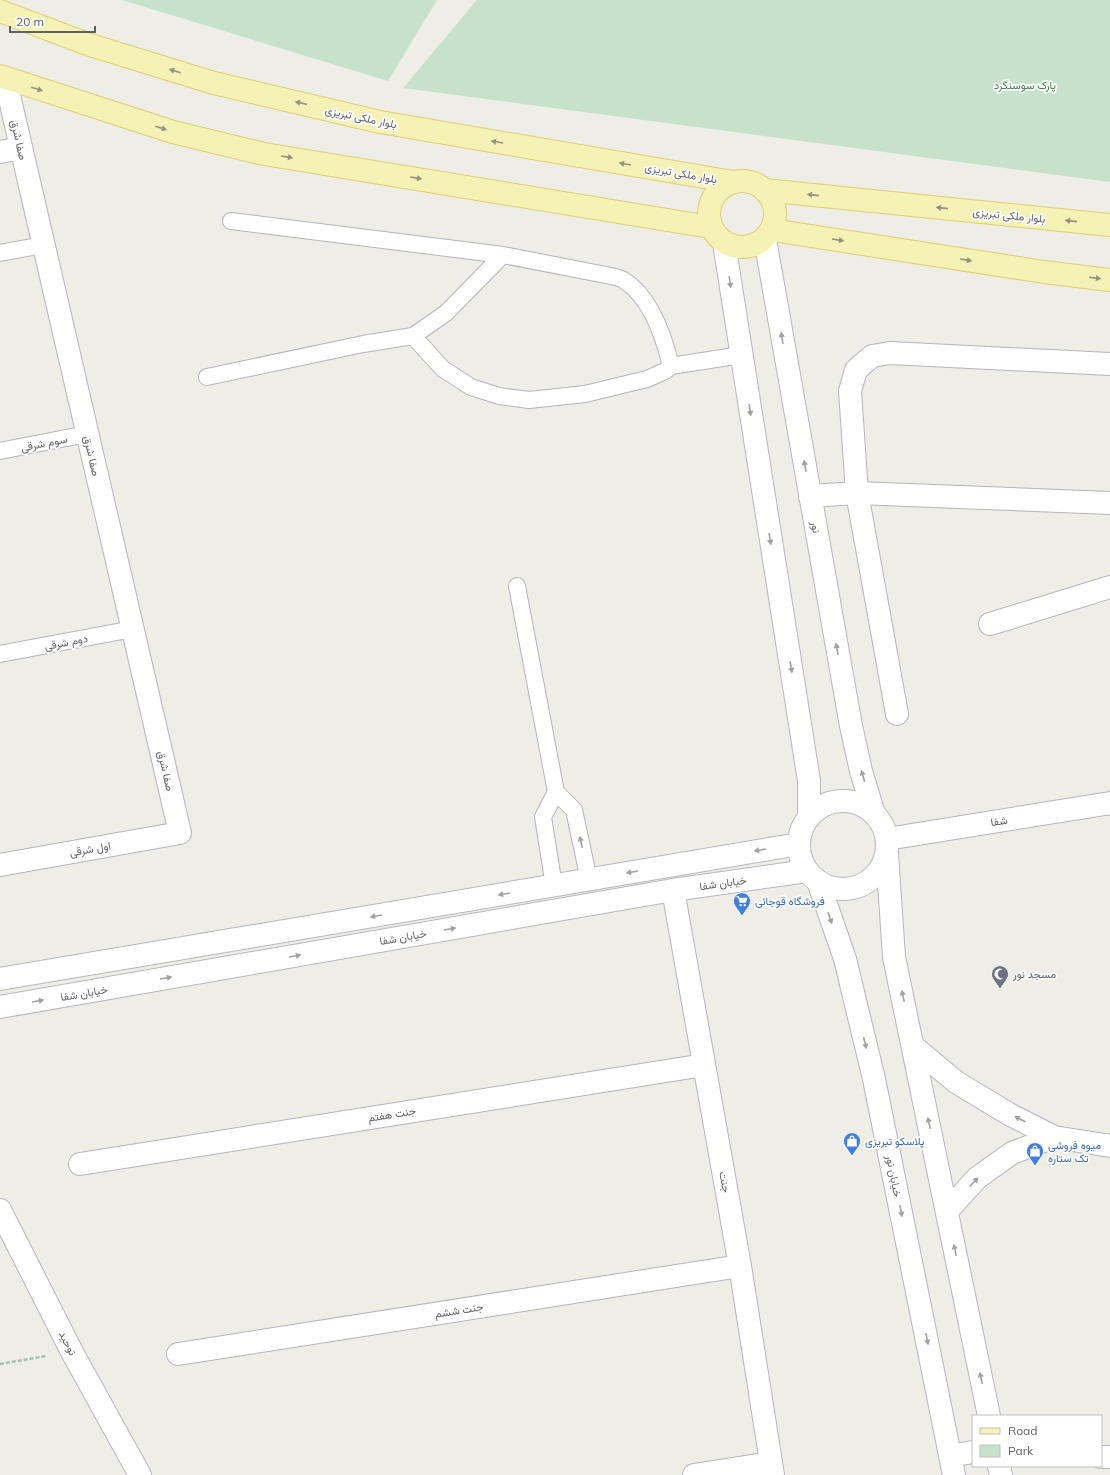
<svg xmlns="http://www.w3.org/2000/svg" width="1110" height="1475" font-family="Mulish,Vazirmatn,sans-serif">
  <rect width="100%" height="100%" fill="#eeeee7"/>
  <g fill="#c7e2ca">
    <path d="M122,0H437L388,81Z"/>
    <path d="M477,0H1110V182L403,88Z"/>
  </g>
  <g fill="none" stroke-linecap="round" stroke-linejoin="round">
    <g stroke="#b4b5ba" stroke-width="18">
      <g id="service">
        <path d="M231,221L503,255L611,276C615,277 621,278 625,281C651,298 664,337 671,366L741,355"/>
        <path d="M0,253L43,245"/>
        <path d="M413,336L443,369L471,387L499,396L529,400L585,394L647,379L665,371L671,366"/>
        <path d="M207,377L363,344L413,336L446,313L503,255"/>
        <path d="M0,451L87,434"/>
        <path d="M517,586L556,792L574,810L589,880"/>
        <path d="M0,654L133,629"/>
        <path d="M554,886L543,817L556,792"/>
      </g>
    </g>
    <g stroke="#b4b5ba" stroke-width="24">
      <g id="minor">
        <path d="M0,152L21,148"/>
        <path d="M810,496L857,493L1110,503"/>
        <path d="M990,624L1110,587"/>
        <path d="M897,714L857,493L850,391L856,370L872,356L890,353L1110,364"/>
        <path d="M0,865L180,833L5,78"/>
        <path d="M673,890L740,1266L773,1475"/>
        <path d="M80,1164L704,1065"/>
        <path d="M178,1354L740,1266"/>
        <path d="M1101,1457H1110"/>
        <path d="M694,1475L771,1463"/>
      </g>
    </g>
    <g stroke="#b4b5ba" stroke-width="24">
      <g id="tertiary">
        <path d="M887,839L1110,803"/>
        <path d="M914,1047L956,1082L1009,1114L1054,1137L1110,1146"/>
        <path d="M947,1211L977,1178L1012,1153L1054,1137"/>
      </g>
    </g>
    <g stroke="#b5b7bc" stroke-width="24">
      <g id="secondary">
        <path d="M765,239L851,726L861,771L874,814"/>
        <path d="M724,243L809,781V817"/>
        <circle cx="843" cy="845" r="44"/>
        <path d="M887,854L894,957L989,1416"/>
        <path d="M818,881L845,959L874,1079L954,1475"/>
        <path d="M0,979L799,844"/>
        <path d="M0,1007L673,890L807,871"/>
        <path d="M0,1210L72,1352L140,1475"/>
        <path d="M950,1456L973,1452"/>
        <path d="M999,1466L1001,1475"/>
      </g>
    </g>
    <g stroke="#e0ce6f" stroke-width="24">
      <g id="primary">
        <path d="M0,11L90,45L214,83L380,122L733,182"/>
        <path d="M0,76L173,132L264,154L710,227"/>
        <circle cx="742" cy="214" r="33"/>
        <path d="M764,190L1110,225"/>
        <path d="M772,230L1044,272L1110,280"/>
      </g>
    </g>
    <path stroke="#a0c1ad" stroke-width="2.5" stroke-dasharray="4 2" stroke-linecap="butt" d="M0,1364L46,1356"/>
    <use href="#service" stroke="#fff" stroke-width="16"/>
    <use href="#minor" stroke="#fff" stroke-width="22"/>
    <use href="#tertiary" stroke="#fff" stroke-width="22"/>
    <use href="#secondary" stroke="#fff" stroke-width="22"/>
    <use href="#primary" stroke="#f5f2b6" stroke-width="22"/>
  </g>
  <defs><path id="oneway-solid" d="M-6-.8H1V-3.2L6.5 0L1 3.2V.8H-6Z"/></defs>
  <g fill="#939381">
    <use href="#oneway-solid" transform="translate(175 71) rotate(-163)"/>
    <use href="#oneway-solid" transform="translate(37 89) rotate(18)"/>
    <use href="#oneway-solid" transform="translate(301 103) rotate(-167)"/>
    <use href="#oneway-solid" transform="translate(161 128) rotate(18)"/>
    <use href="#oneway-solid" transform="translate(497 142) rotate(-170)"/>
    <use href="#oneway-solid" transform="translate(287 157) rotate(9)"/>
    <use href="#oneway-solid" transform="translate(625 164) rotate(-170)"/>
    <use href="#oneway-solid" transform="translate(416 178) rotate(9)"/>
    <use href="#oneway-solid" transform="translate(813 195) rotate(-174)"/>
    <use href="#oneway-solid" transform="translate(942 208) rotate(-174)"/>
    <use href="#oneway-solid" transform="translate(1071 221) rotate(-174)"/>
    <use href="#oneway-solid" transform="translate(838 240) rotate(9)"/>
    <use href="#oneway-solid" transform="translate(966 260) rotate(9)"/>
    <use href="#oneway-solid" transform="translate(1095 278) rotate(7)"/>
  </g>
  <g fill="#9ea0a3">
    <use href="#oneway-solid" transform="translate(730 282) rotate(82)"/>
    <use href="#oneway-solid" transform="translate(782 338) rotate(-100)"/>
    <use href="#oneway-solid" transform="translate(750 410) rotate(81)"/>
    <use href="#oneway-solid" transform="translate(805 466) rotate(-100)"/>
    <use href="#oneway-solid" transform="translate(770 539) rotate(81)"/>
    <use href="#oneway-solid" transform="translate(837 649) rotate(-100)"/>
    <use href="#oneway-solid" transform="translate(791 667) rotate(81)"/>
    <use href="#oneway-solid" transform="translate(863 776) rotate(-106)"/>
    <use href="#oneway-solid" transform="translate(581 842) rotate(-102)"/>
    <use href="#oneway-solid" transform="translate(760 850) rotate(170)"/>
    <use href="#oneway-solid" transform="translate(632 872) rotate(170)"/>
    <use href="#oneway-solid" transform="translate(504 894) rotate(170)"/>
    <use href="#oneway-solid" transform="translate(376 916) rotate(170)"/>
    <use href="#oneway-solid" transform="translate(830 918) rotate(71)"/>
    <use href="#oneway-solid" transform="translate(450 929) rotate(-10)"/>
    <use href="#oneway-solid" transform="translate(295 956) rotate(-10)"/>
    <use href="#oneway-solid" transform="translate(166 978) rotate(-10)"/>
    <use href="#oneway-solid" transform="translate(903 996) rotate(-102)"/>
    <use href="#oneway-solid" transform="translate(38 1001) rotate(-10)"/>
    <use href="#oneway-solid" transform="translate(865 1043) rotate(76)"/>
    <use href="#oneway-solid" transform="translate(1020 1119) rotate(-153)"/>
    <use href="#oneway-solid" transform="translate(929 1123) rotate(-102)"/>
    <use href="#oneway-solid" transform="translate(974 1182) rotate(-46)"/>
    <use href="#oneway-solid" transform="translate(901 1211) rotate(79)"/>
    <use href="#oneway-solid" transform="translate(955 1250) rotate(-102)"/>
    <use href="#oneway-solid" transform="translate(927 1339) rotate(79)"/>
    <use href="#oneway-solid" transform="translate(981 1378) rotate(-102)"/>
  </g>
  <defs>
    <g id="supermarket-pin" transform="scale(0.9)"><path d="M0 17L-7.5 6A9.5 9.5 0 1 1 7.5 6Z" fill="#3f7fe0" stroke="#fff"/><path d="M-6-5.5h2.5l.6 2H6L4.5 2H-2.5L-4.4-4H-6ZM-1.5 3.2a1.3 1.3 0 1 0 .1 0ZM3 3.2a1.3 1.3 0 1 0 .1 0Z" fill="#fff"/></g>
    <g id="mosque-pin" transform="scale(0.9)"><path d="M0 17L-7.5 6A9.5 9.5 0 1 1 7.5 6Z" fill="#6b7280" stroke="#fff"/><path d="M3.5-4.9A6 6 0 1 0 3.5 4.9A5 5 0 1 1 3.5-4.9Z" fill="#fff"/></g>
    <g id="shop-pin" transform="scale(0.9)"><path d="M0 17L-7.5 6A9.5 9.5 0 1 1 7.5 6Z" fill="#3f7fe0" stroke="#fff"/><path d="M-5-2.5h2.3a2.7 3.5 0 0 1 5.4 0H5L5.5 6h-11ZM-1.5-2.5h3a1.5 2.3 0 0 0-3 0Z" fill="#fff"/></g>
  </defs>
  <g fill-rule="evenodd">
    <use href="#supermarket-pin" x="742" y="901"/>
    <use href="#mosque-pin" x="1000" y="974"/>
    <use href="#shop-pin" x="852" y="1141"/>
    <use href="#shop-pin" x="1035" y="1151"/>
  </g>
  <g text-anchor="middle" stroke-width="3.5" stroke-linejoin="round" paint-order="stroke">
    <g font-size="11" fill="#41814c" stroke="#fff">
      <text x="1025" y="89">پارک سوسنگرد</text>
    </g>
    <g font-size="11" fill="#5e6065" stroke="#fff">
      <text transform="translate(361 117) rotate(12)" y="4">بلوار ملکى تبریزى</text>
      <text transform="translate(19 140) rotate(77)" y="4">صفا شرق</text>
      <text transform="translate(681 173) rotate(10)" y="4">بلوار ملکى تبریزى</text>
      <text transform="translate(1009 215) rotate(6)" y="4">بلوار ملکى تبریزى</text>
      <text transform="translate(44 443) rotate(-11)" y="4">سوم شرقی</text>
      <text transform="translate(92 456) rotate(77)" y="4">صفا شرق</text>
      <text transform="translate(816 527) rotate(80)" y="4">نور</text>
      <text transform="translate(66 642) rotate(-11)" y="4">دوم شرقی</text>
      <text transform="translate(166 771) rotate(77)" y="4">صفا شرق</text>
      <text transform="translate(999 821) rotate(-9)" y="4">شفا</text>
      <text transform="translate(90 849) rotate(-10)" y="4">اول شرقی</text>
      <text transform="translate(723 883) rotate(-8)" y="4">خیابان شفا</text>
      <text transform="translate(403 937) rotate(-10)" y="4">خیابان شفا</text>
      <text transform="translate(84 993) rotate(-10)" y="4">خیابان شفا</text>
      <text transform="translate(392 1114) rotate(-9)" y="4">جنت هفتم</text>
      <text transform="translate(894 1176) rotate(79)" y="4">خیابان نور</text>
      <text transform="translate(725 1182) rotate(80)" y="4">جنت</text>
      <text transform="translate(459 1310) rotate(-9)" y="4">جنت ششم</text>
      <text transform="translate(68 1343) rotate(63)" y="4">توحید</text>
    </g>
    <g font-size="11" fill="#366cbe" stroke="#fff" text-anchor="start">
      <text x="755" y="905">فروشگاه قوجائی</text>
      <text x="865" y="1145">پلاسکو تبریزی</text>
      <text x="1048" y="1149">میوه فروشی<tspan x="1048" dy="13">تک ستاره</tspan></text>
    </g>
    <g font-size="11" fill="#5b616d" stroke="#fff" text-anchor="start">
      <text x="1013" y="978">مسجد نور</text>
    </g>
  </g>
  <rect x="972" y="1415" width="130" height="52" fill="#ffffff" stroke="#bfbfc1"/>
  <rect x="980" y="1428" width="20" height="6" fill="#f5f2b6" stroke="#bfbfc1"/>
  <text x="1008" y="1435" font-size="12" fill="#5e6065">Road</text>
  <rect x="980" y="1445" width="20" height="12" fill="#c7e2ca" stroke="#bfbfc1"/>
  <text x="1008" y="1455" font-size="12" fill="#5e6065">Park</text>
  <path d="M10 26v6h85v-6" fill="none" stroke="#5e6065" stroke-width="2"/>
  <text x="16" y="26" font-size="12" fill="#5e6065" stroke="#ffffff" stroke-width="3" paint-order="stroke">20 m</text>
</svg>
